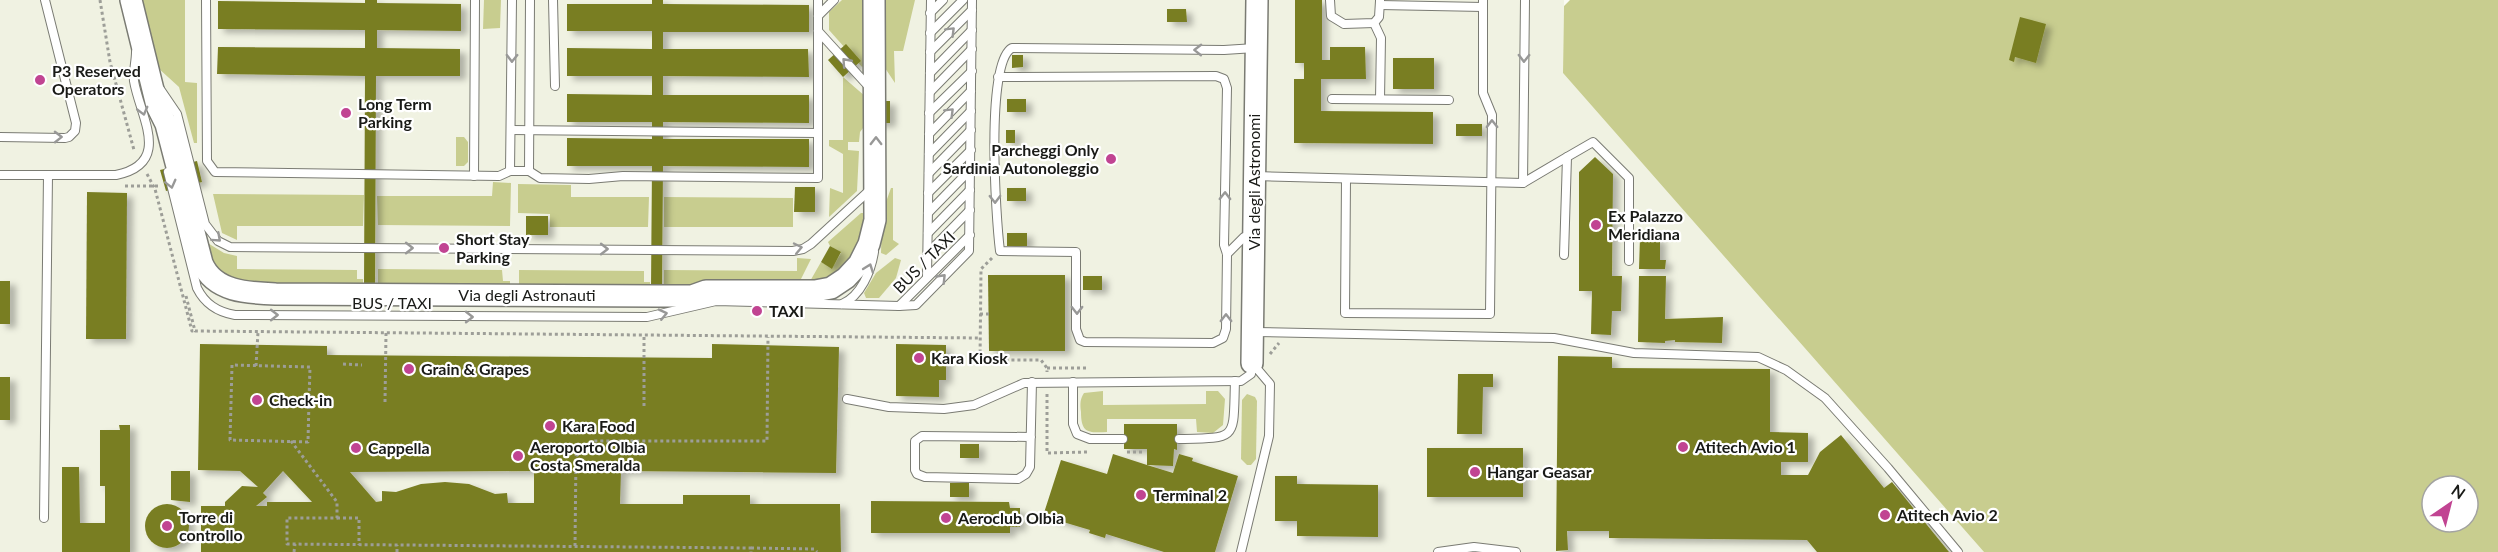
<svg xmlns="http://www.w3.org/2000/svg" width="2498" height="552" font-family="Lato,sans-serif">
  <defs>
    <filter id="shadow"><feDropShadow dx="6" dy="4" stdDeviation="3" flood-color="#0004"/></filter>
  </defs>
  <rect width="100%" height="100%" fill="#fafbf3"/>
  <path fill="#f0f2e2" d="M0,0H1564L1563,73L1984,552H0Z"/>
  <g fill="#c8cd8f" fill-rule="evenodd">
    <path d="M141,0H185V82L197,83V143H194L179,87L157,67Z"/>
    <path d="M484,0H501L500,28L483,29Z"/>
    <path d="M842,0H867L868,63L862,67L829,30V12Z"/>
    <path d="M883,0H915L903,51H894L895,83L883,65Z"/>
    <path d="M1570,0H2498V552H1984L1563,73L1564,6ZM2432,486H2468V522H2432Z"/>
    <path d="M843,77L866,97V101H864V123H867L860,132L859,142H848V150L859,151L857,191L829,217L830,188L843,193V154L829,146V140H843Z"/>
    <path d="M456,137H464L468,142V162L464,166H456Z"/>
    <path d="M493,182L511,183L510,226L378,225L377,196H492Z"/>
    <path d="M518,184L571,185V197H649L648,227H550V214L518,213Z"/>
    <path d="M891,188H893V240L899,244L886,255L881,253L882,213Z"/>
    <path d="M213,194L364,195L363,226H237V240L222,233Z"/>
    <path d="M664,197L793,198V227H664Z"/>
    <path d="M861,213H866L860,248L838,275L809,283L821,262L832,268L841,253L830,246L828,242Z"/>
    <path d="M206,242L224,253L237,256V269L357,270V279H363V286L237,285L217,274L203,244Z"/>
    <path d="M797,258L811,259L797,287L664,288V270L797,271Z"/>
    <path d="M895,258L901,260L896,278L879,298H866L864,293L876,273Z"/>
    <path d="M378,269L502,270L503,281H510V287L378,286Z"/>
    <path d="M519,270L644,271V282H650V287H519Z"/>
    <path d="M1103,391V405L1206,404V391H1218L1225,399L1223,425L1213,433L1197,432L1196,419H1107V432C1088,433 1081,433 1081,412C1080,404 1080,399 1084,393Z"/>
    <path d="M1247,394L1255,397L1257,401L1256,459L1251,465H1247L1241,459L1242,400Z"/>
  </g>
  <g fill="#797e23" fill-rule="evenodd" filter="url(#shadow)">
    <path d="M365,0H377V3L461,4V31L377,30V48L460,49V76H376L375,286H364L365,76L217,74L218,47L365,48V30L218,29V1L365,3Z"/>
    <path d="M652,0H663V4L809,5V32H663V49H808L809,77L663,76V95H809V123L663,122V139H809V167L663,166L662,288H651L652,166H567V138L652,139V122H567V94L652,95V76H567V48L652,49V31H567V4H652Z"/>
    <path d="M1295,0H1322V60H1330V47H1365L1366,79H1321V111L1433,112V144L1294,143V79H1304V63H1295Z"/>
    <path d="M1167,9H1186L1187,22H1167Z"/>
    <path d="M2020,17L2046,24L2036,63L2015,57L2014,62L2009,60Z"/>
    <path d="M846,44L861,61L843,77L828,60Z"/>
    <path d="M1012,55H1023V67L1012,68Z"/>
    <rect x="1393" y="58" width="41" height="31"/>
    <rect x="1007" y="99" width="19" height="13"/>
    <rect x="864" y="101" width="26" height="22"/>
    <rect x="1456" y="124" width="26" height="12"/>
    <rect x="1006" y="130" width="9" height="13"/>
    <path d="M1595,157L1613,174L1612,276H1622L1621,311H1612L1611,335L1591,334L1592,291H1579V172Z"/>
    <path d="M197,161L202,182L166,191L160,170Z"/>
    <path d="M795,187H815V212H794Z"/>
    <rect x="1007" y="188" width="19" height="13"/>
    <path d="M87,192L127,193L126,339H86Z"/>
    <rect x="526" y="216" width="22" height="19"/>
    <rect x="1007" y="233" width="20" height="13"/>
    <path d="M1640,237L1660,238V260H1666L1665,269H1639Z"/>
    <path d="M830,246L841,252L832,269L821,262Z"/>
    <path d="M988,275H1065V351H989Z"/>
    <rect x="1083" y="276" width="19" height="14"/>
    <path d="M1639,276H1666L1665,319L1723,317L1722,343L1675,342V340L1665,341V343L1638,342Z"/>
    <rect x="0" y="281" width="10" height="43"/>
    <path d="M200,344L327,346V355L712,358V344L839,347L836,473L621,471L620,504H683V495H750V504H840L841,552H201V506H225V502L242,486L258,487L240,471L198,470ZM283,471L312,502H267V506H256L267,497L263,493ZM534,471V503H508L507,493L495,494L469,484L445,482L421,484L396,492L382,491V501L376,502L350,472Z"/>
    <path d="M896,344L946,345V380H939V397L896,396Z"/>
    <path d="M1558,356L1612,357V368L1770,369V432L1808,433V462H1781V475H1808L1820,452L1841,435L1884,488L1892,482L1949,552H1817L1807,540L1609,538V531H1567L1568,550L1556,551Z"/>
    <path d="M1458,374H1493V387H1483L1482,434H1457Z"/>
    <rect x="0" y="377" width="10" height="43"/>
    <path d="M1124,424H1177V450L1174,449L1173,466L1147,465L1173,473L1179,454L1193,458L1192,461L1238,476L1215,552H1164L1106,534L1105,538L1089,533L1090,530L1043,516L1061,460L1107,474L1113,454L1147,465V449H1124Z"/>
    <path d="M119,425H130V552H62V467H79L80,523H105V486H100V430H120Z"/>
    <rect x="960" y="444" width="19" height="14"/>
    <rect x="1427" y="448" width="96" height="49"/>
    <path d="M171,471H190V502L171,500Z"/>
    <path d="M1275,476H1297V484L1378,485V537L1297,536V521H1275Z"/>
    <rect x="950" y="483" width="19" height="14"/>
    <path d="M871,501L1009,502L1010,508H1020V527H1010V533H871Z"/>
    <circle cx="167" cy="526" r="22"/>
  </g>
  <g fill="none" stroke-linecap="round" stroke-linejoin="round">
    <g stroke="#7a7b73" stroke-width="10">
      <g id="lane">
        <path d="M206,0L207,161L215,172L499,176L510,171"/>
        <path d="M512,0L510,171H529L540,178L589,179L623,176L818,178V0"/>
        <path d="M553,0L555,86"/>
        <path d="M1330,0L1331,16L1344,24L1374,23L1379,17L1380,1"/>
        <path d="M1380,5L1483,7"/>
        <path d="M930,13L943,0"/>
        <path d="M818,16L834,0"/>
        <path d="M1374,23L1381,38L1380,99"/>
        <path d="M818,31L870,88"/>
        <path d="M930,33L963,0"/>
        <path d="M930,52L972,10"/>
        <path d="M930,73L972,30"/>
        <path d="M998,77L1216,76L1224,79L1227,88L1224,245L1227,254L1226,329L1223,338L1213,343L1085,342L1080,340L1076,329V252L1000,251C996,219 985,62 1012,48L1224,50L1255,48"/>
        <path d="M160,89L177,114L205,224L218,241L230,247L793,251L803,249L811,244L871,189"/>
        <path d="M930,92L972,49"/>
        <path d="M1332,99L1449,100"/>
        <path d="M929,113L972,71"/>
        <path d="M511,130L818,133"/>
        <path d="M929,134L971,91"/>
        <path d="M0,137L65,138L69,137L75,131L76,123L45,0"/>
        <path d="M929,154L971,111"/>
        <path d="M529,171L530,0"/>
        <path d="M168,172L197,288C205,304 217,312 235,315L647,317L716,301L899,306L970,235"/>
        <path d="M929,173L971,130"/>
        <path d="M0,175H116C173,163 140,117 134,81C133,72 136,61 136,52"/>
        <path d="M474,176L475,0"/>
        <path d="M1255,176L1523,183L1567,157"/>
        <path d="M1346,179L1345,313L1490,314L1492,115L1483,93V0"/>
        <path d="M1523,183L1525,0"/>
        <path d="M928,193L971,150"/>
        <path d="M928,213L970,170"/>
        <path d="M928,233L970,190"/>
        <path d="M928,253L970,210"/>
        <path d="M1227,254L1244,237L1251,235"/>
        <path d="M1564,255L1567,157L1593,142L1629,178V261"/>
        <path d="M927,277L931,0"/>
        <path d="M842,304C861,296 871,271 874,252"/>
        <path d="M899,306L916,305L969,251L972,0"/>
        <path d="M1254,332L1554,338L1634,353L1758,357L1786,370L1825,398L1888,468L1958,552"/>
        <path d="M1073,382V424L1077,434L1090,439H1123"/>
        <path d="M847,399L889,407L944,409L974,405L1024,383L1241,381L1251,374L1252,365"/>
        <path d="M1031,437L922,436L915,441V470L917,474L925,477L1018,479L1026,474L1030,467L1032,382"/>
        <path d="M1179,439C1239,438 1233,440 1235,381"/>
        <path d="M44,518L48,175"/>
        <path d="M1241,552L1269,436L1270,384L1253,364"/>
        <path d="M1438,552L1474,547L1516,552"/>
      </g>
    </g>
    <g stroke="#7a7b73" stroke-width="24">
      <g id="secondary">
        <path d="M131,0L157,106L166,124L202,263C214,292 248,293 276,294L658,296H692L706,291H815L831,288L846,278L859,264L869,244L875,220L874,0"/>
        <path d="M1252,363L1257,0"/>
      </g>
    </g>
    <g stroke="#9d9e98" stroke-width="3" stroke-dasharray="3 3" stroke-linecap="butt">
      <path d="M100,0L110,62L134,150"/>
      <path d="M147,174L155,189L192,331H195"/>
      <path d="M125,186H158L159,188"/>
      <path d="M992,258L981,269L980,360H1041L1047,368V372"/>
      <path d="M186,296L195,331L980,338"/>
      <path d="M980,314H989"/>
      <path d="M1270,354L1279,343"/>
      <path d="M343,364L362,365"/>
      <path d="M256,366L258,332"/>
      <path d="M482,366L504,367"/>
      <path d="M1047,368H1087"/>
      <path d="M1047,394V453L1087,452"/>
      <path d="M309,400L308,442L230,440L232,365L310,367L309,400L327,401"/>
      <path d="M385,402L386,333"/>
      <path d="M644,406V335"/>
      <path d="M291,441L337,502V518H287V544L751,548V552"/>
      <path d="M1127,452H1145"/>
      <path d="M337,518H359V545"/>
      <path d="M575,546L576,456L593,441H767L768,337"/>
      <path d="M751,548L814,549L817,552"/>
      <path d="M294,552L295,544"/>
      <path d="M397,552V545"/>
    </g>
    <use href="#lane" stroke="#fff" stroke-width="8"/>
    <use href="#secondary" stroke="#fff" stroke-width="21"/>
  </g>
  <defs><path id="oneway-chevron" d="M-2-3.5L2.5 0L-2 3.5" fill="none" stroke-width="1.6" stroke-linecap="round" stroke-linejoin="round" transform="scale(1.5)"/></defs>
  <g stroke="#989897">
    <use href="#oneway-chevron" transform="translate(951 31) rotate(-45)"/>
    <use href="#oneway-chevron" transform="translate(1198 50) rotate(-179)"/>
    <use href="#oneway-chevron" transform="translate(512 58) rotate(91)"/>
    <use href="#oneway-chevron" transform="translate(1524 58) rotate(91)"/>
    <use href="#oneway-chevron" transform="translate(846 62) rotate(-132)"/>
    <use href="#oneway-chevron" transform="translate(143 111) rotate(75)"/>
    <use href="#oneway-chevron" transform="translate(950 112) rotate(-45)"/>
    <use href="#oneway-chevron" transform="translate(1492 124) rotate(-91)"/>
    <use href="#oneway-chevron" transform="translate(58 137) rotate(-1)"/>
    <use href="#oneway-chevron" transform="translate(876 141) rotate(-90)"/>
    <use href="#oneway-chevron" transform="translate(171 184) rotate(76)"/>
    <use href="#oneway-chevron" transform="translate(1225 196) rotate(-89)"/>
    <use href="#oneway-chevron" transform="translate(995 199) rotate(89)"/>
    <use href="#oneway-chevron" transform="translate(217 238) rotate(42)"/>
    <use href="#oneway-chevron" transform="translate(409 248)"/>
    <use href="#oneway-chevron" transform="translate(798 248) rotate(-12)"/>
    <use href="#oneway-chevron" transform="translate(604 249)"/>
    <use href="#oneway-chevron" transform="translate(869 268) rotate(-70)"/>
    <use href="#oneway-chevron" transform="translate(942 278) rotate(-46)"/>
    <use href="#oneway-chevron" transform="translate(1077 310) rotate(90)"/>
    <use href="#oneway-chevron" transform="translate(663 314) rotate(-13)"/>
    <use href="#oneway-chevron" transform="translate(274 315)"/>
    <use href="#oneway-chevron" transform="translate(469 317)"/>
    <use href="#oneway-chevron" transform="translate(1226 318) rotate(-90)"/>
  </g>
  <g fill="#c14492" stroke="#fff" stroke-width="2">
    <circle cx="40" cy="80" r="6"/>
    <circle cx="346" cy="113" r="6"/>
    <circle cx="1111" cy="159" r="6"/>
    <circle cx="1596" cy="225" r="6"/>
    <circle cx="444" cy="248" r="6"/>
    <circle cx="757" cy="311" r="6"/>
    <circle cx="919" cy="358" r="6"/>
    <circle cx="409" cy="369" r="6"/>
    <circle cx="257" cy="400" r="6"/>
    <circle cx="550" cy="426" r="6"/>
    <circle cx="1683" cy="447" r="6"/>
    <circle cx="356" cy="448" r="6"/>
    <circle cx="518" cy="456" r="6"/>
    <circle cx="1475" cy="472" r="6"/>
    <circle cx="1141" cy="495" r="6"/>
    <circle cx="1885" cy="515" r="6"/>
    <circle cx="946" cy="518" r="6"/>
    <circle cx="167" cy="526" r="6"/>
  </g>
  <g text-anchor="middle" stroke-width="4.5" stroke-linejoin="round" paint-order="stroke">
    <g font-size="16" font-weight="bold" fill="#191a17" stroke="#fff" text-anchor="start">
      <text x="52" y="77">P3 Reserved<tspan x="52" dy="18">Operators</tspan></text>
      <text x="358" y="110">Long Term<tspan x="358" dy="18">Parking</tspan></text>
      <text x="1099" y="156" text-anchor="end">Parcheggi Only<tspan x="1099" dy="18">Sardinia Autonoleggio</tspan></text>
      <text x="1608" y="222">Ex Palazzo<tspan x="1608" dy="18">Meridiana</tspan></text>
      <text x="456" y="245">Short Stay<tspan x="456" dy="18">Parking</tspan></text>
      <text x="769" y="317">TAXI</text>
      <text x="931" y="364">Kara Kiosk</text>
      <text x="421" y="375">Grain &amp; Grapes</text>
      <text x="269" y="406">Check-in</text>
      <text x="562" y="432">Kara Food</text>
      <text x="530" y="453">Aeroporto Olbia<tspan x="530" dy="18">Costa Smeralda</tspan></text>
      <text x="1695" y="453">Atitech Avio 1</text>
      <text x="368" y="454">Cappella</text>
      <text x="1487" y="478">Hangar Geasar</text>
      <text x="1153" y="501">Terminal 2</text>
      <text x="1897" y="521">Atitech Avio 2</text>
      <text x="179" y="523">Torre di<tspan x="179" dy="18">controllo</tspan></text>
      <text x="958" y="524">Aeroclub Olbia</text>
    </g>
    <g font-size="16" fill="#191a17" stroke="#fff">
      <text transform="translate(1254 182) rotate(-90)" y="6">Via degli Astronomi</text>
      <text transform="translate(924 262) rotate(-45)" y="6">BUS / TAXI</text>
      <text x="527" y="301">Via degli Astronauti</text>
      <text x="392" y="309">BUS / TAXI</text>
    </g>
  </g>
  <g transform="translate(2450 504) rotate(35)"><circle r="28" fill="#ffffff" stroke="#a3a3a2" stroke-width="1.5"/>
  <path d="M0-4.5L10 22L0 15L-10 22Z" fill="#c14492"/>
  <text y="-9" font-size="16" font-weight="bold" text-anchor="middle" fill="#191a17">N</text>
  </g>
</svg>
